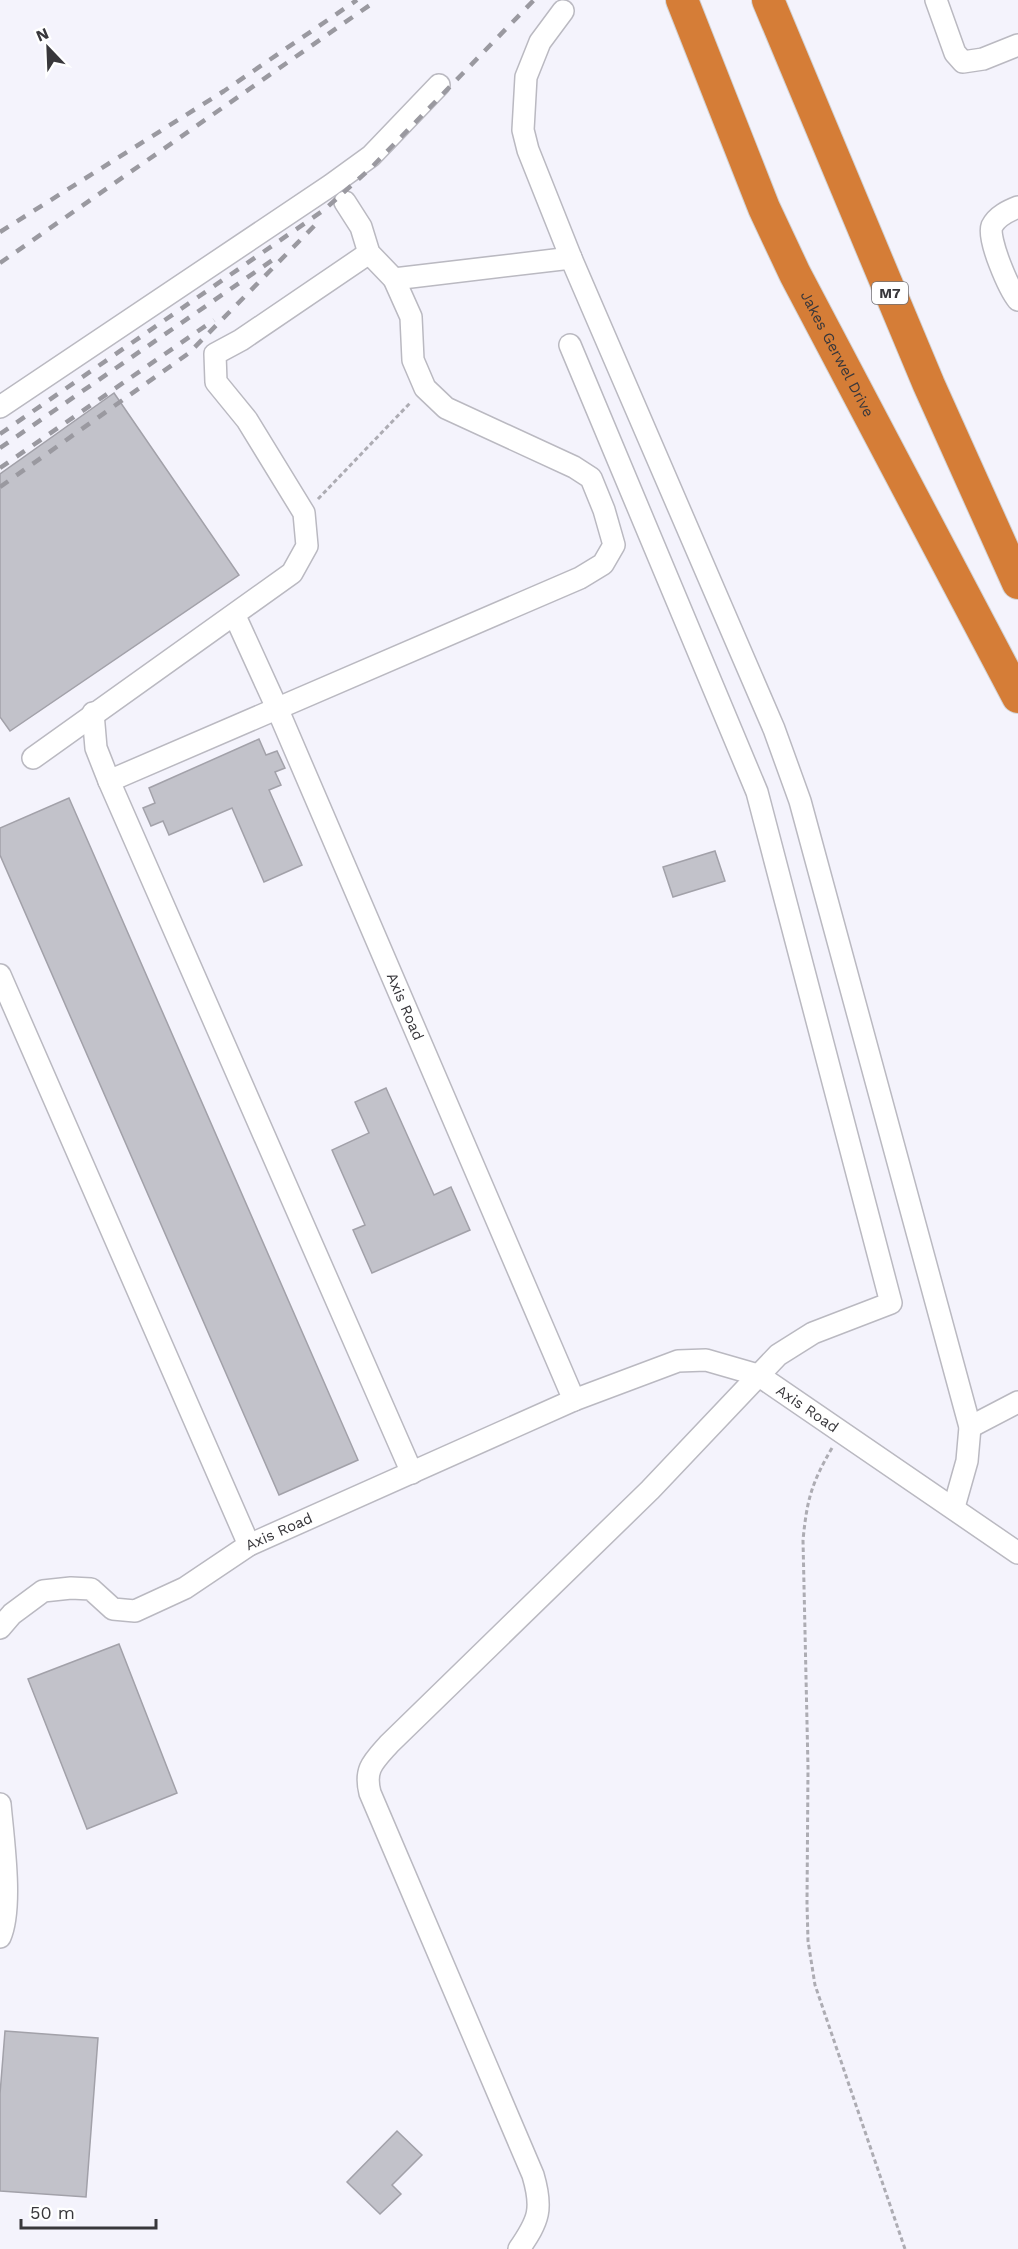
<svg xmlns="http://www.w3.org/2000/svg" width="1018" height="2249" font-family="'Work Sans',sans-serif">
  <rect width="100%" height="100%" fill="#f4f3fc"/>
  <g fill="#c2c2ca" stroke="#a2a1a9" stroke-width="1.5">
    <path d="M114,393L239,575L10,731L0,717V474Z"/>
    <path d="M259,739L266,755L277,751L285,768L275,772L281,785L269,790L302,865L264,882L232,808L169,835L163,821L151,826L143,808L155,803L149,788Z"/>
    <path d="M69,798L358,1460L279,1495L0,855V828Z"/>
    <path d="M715,851L725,881L673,897L663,867Z"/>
    <path d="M386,1088L434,1195L451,1187L470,1230L372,1273L353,1230L365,1225L332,1150L369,1133L355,1102Z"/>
    <path d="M119,1644L177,1793L87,1829L28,1679Z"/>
    <path d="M5,2031L98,2038L86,2197L0,2191V2094Z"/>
    <path d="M397,2131L422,2155L392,2185L401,2194L380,2214L347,2182Z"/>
  </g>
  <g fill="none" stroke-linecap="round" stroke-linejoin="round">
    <g stroke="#bab9c1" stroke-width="24">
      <g id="minor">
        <path d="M936,0L955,53L963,62L983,59L1018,45"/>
        <path d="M563,11L540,42L526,77L523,130L528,150L571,258L774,729L800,801L970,1427L967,1461L954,1507"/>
        <path d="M1018,207C1008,211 997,216 992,226C987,239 1009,289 1018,300"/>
        <path d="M394,279L571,258"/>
        <path d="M0,407L331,185L371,156L439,85"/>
        <path id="s1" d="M235,616L277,708L574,1400"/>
        <path d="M93,713L96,748L109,781L412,1473"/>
        <path d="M33,758L292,573L307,546L304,513L247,420L216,382L215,354L241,340L369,253"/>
        <path d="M109,781L580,578L603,564L614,545L604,510L591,478L574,467L446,408L425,388L413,360L411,317L394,279L369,253L361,227L345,202"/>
        <path d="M0,975L249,1545"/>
        <path d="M970,1427L1018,1402"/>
        <path id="s2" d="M0,1628L12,1614L43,1591L71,1588L91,1589L113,1609L135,1611L185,1588L249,1545L574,1400L678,1361L706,1360L758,1375L1018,1553"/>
        <path d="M0,1804C3,1838 13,1908 0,1937"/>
        <path d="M519,2249C539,2220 543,2209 533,2175L370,1793C364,1769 373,1762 389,1744L650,1490L778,1355L813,1333L891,1303L757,792L570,345"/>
      </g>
    </g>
    <g stroke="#d3d3d4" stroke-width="34">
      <g id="highway">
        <path id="s3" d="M682,0L764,208L795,274L1018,697"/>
        <path d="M768,0L929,385L1018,583"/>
      </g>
    </g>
    <g stroke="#adacb3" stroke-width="3" stroke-dasharray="4.5 3" stroke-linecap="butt">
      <path d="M318,499L411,402"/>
      <path d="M832,1448C811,1484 807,1500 803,1540L808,1768L807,1903L808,1941L815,1985L905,2249"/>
    </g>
    <use href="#minor" stroke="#fff" stroke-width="21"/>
    <use href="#highway" stroke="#d57d37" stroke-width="32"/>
    <g stroke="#9a99a0" stroke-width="4.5" stroke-dasharray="10 10" stroke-linecap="butt">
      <path d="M0,232L224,91L357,0"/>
      <path d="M0,263L377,0"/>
      <path d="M0,434L324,210L371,168L534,0"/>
      <path d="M0,448L274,259"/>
      <path d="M0,468L214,320"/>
      <path d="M0,487L189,353L321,219"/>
    </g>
  </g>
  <g text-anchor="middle" stroke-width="5" stroke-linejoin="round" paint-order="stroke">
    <rect fill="#fff" stroke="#747376" stroke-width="1.5" x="872" y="282" width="36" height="22" rx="4.5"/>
    <g font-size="14" font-weight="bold" fill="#38373b">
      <text x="890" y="298">M7</text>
    </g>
    <g font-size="15" fill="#38373b" stroke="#fff">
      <text dy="5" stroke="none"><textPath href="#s3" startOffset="387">Jakes Gerwel Drive</textPath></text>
      <text dy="5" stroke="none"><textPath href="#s1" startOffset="426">Axis Road</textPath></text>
      <text dy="5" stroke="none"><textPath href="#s2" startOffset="898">Axis Road</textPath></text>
      <text dy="5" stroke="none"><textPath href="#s2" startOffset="322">Axis Road</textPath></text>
    </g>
  </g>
  <g transform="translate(48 48) rotate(337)" stroke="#ffffff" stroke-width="4.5" paint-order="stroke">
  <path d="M0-4.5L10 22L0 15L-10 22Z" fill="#38373b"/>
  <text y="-9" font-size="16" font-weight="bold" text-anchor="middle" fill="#38373b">N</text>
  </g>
  <path d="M21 2219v9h135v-9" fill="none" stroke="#38373b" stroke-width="3"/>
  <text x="30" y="2219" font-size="18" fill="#38373b" stroke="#ffffff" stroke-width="4.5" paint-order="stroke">50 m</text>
</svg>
